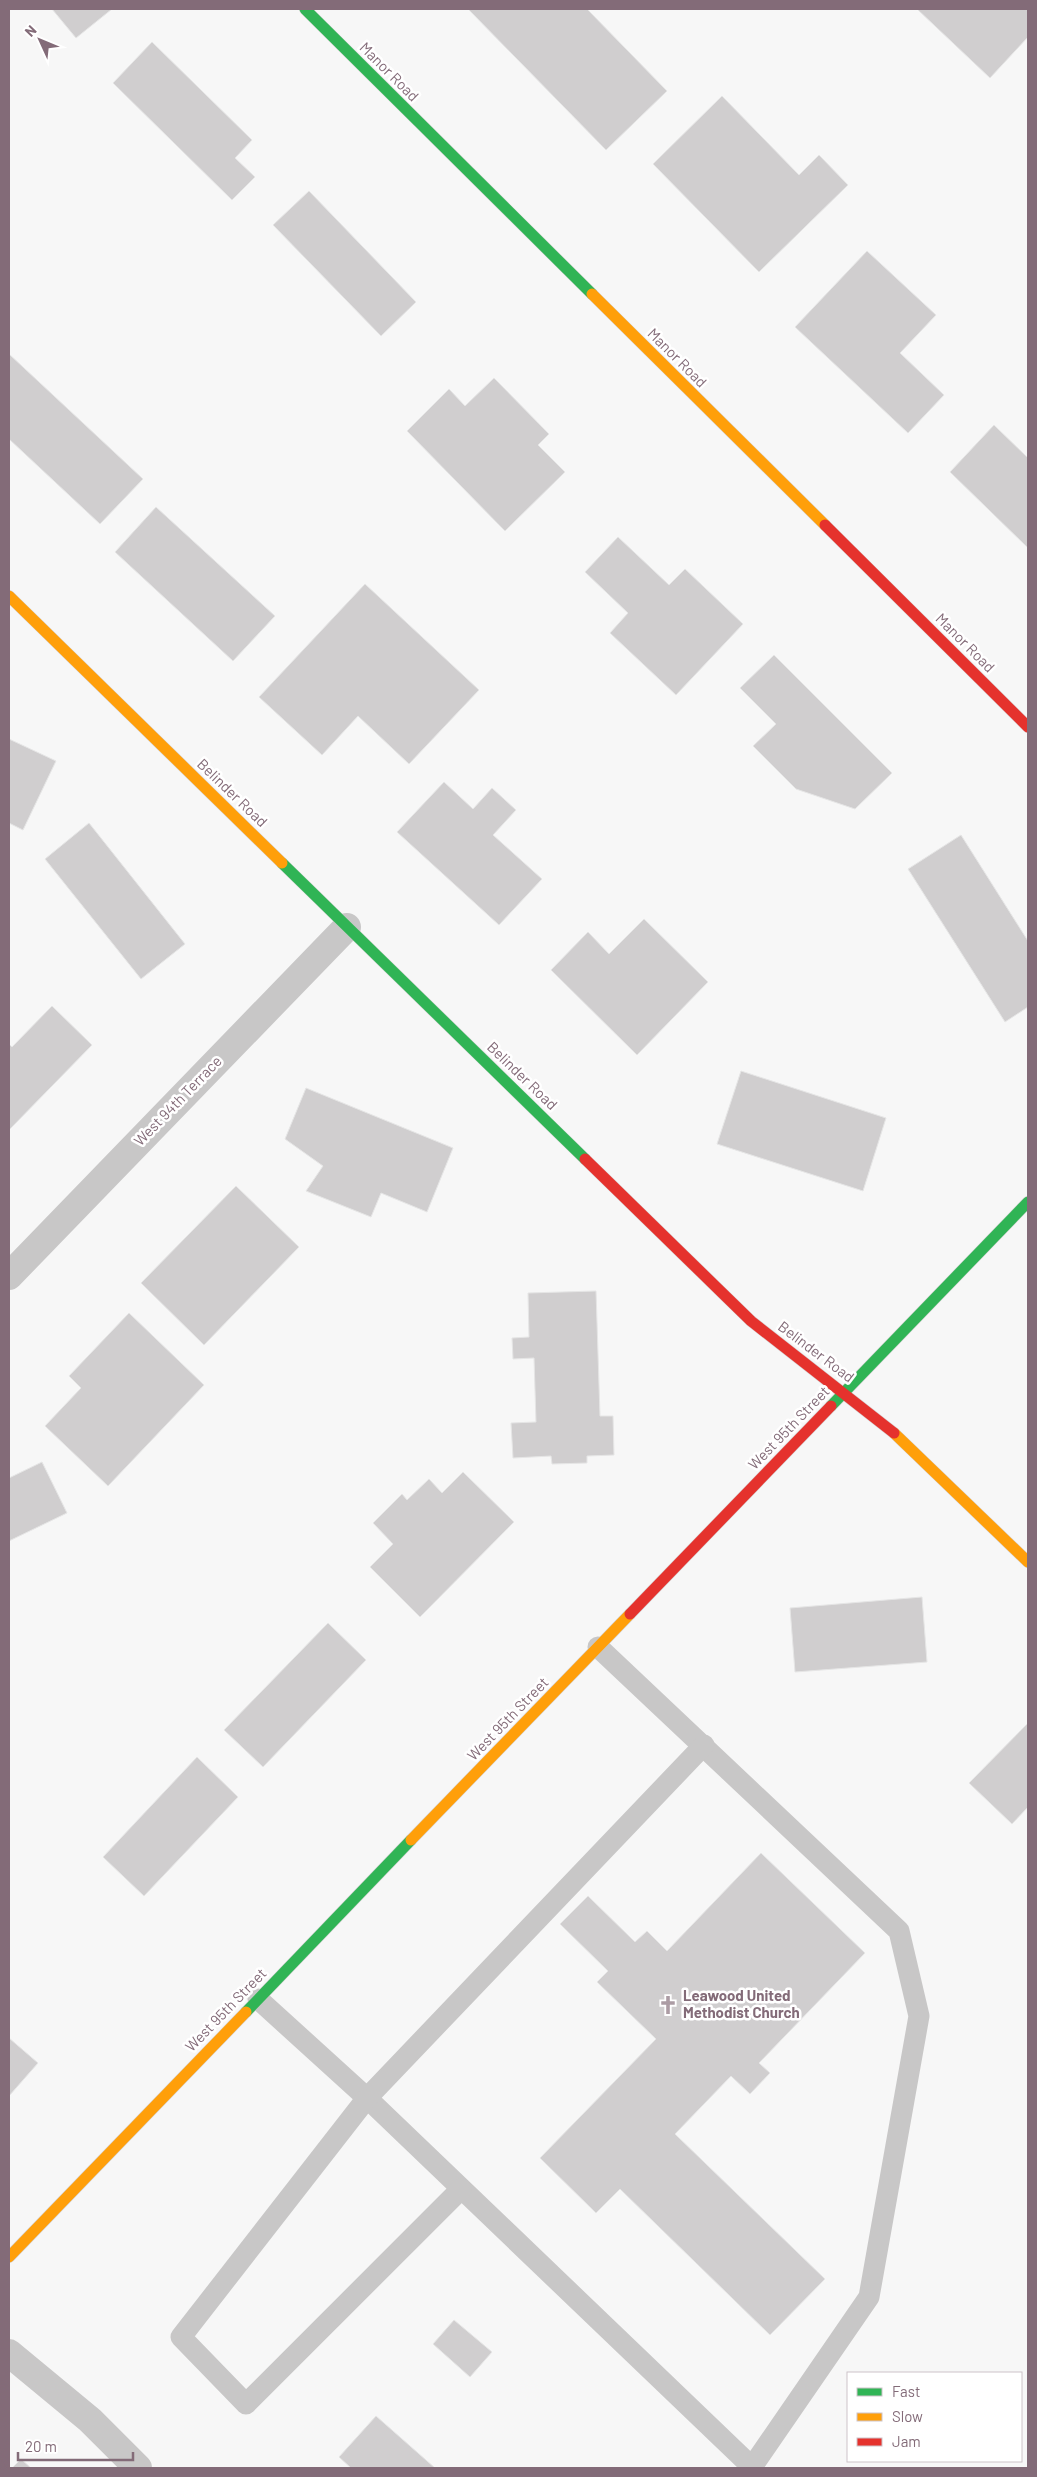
<svg xmlns="http://www.w3.org/2000/svg" width="1037" height="2477" font-family="Barlow,sans-serif">
  <rect width="100%" height="100%" fill="#f7f7f7"/>
  <g fill="#d0cecf" stroke="#e6e6e6">
    <path d="M52,9H112L76,38Z"/>
    <path d="M468,9H587L667,91L606,150Z"/>
    <path d="M917,9H1028V37L990,78Z"/>
    <path d="M152,42L252,140L235,158L255,177L232,200L113,83Z"/>
    <path d="M722,96L799,175L819,155L848,185L759,272L653,164Z"/>
    <path d="M309,191L416,302L381,336L273,225Z"/>
    <path d="M867,251L936,315L900,353L944,395L908,433L795,327Z"/>
    <path d="M9,354L143,479L100,524L9,439Z"/>
    <path d="M494,378L549,434L538,445L565,472L505,531L407,431L449,389L465,406Z"/>
    <path d="M994,425L1028,458V548L950,472Z"/>
    <path d="M156,507L275,616L233,661L115,552Z"/>
    <path d="M618,537L669,585L685,569L743,624L676,695L610,633L628,613L585,572Z"/>
    <path d="M365,584L479,690L409,764L358,716L322,755L259,697Z"/>
    <path d="M774,655L892,773L855,809L796,789L753,746L776,724L740,688Z"/>
    <path d="M9,739L56,761L23,830L9,823Z"/>
    <path d="M444,782L473,809L492,788L516,810L493,835L542,879L499,925L397,832Z"/>
    <path d="M89,823L185,944L141,979L45,859Z"/>
    <path d="M961,835L1028,941V1007L1005,1022L908,869Z"/>
    <path d="M644,919L708,982L637,1055L551,970L588,932L609,954Z"/>
    <path d="M52,1006L92,1045L9,1130V1044L12,1047Z"/>
    <path d="M741,1071L886,1118L863,1191L717,1144Z"/>
    <path d="M306,1088L453,1148L427,1212L381,1193L371,1217L306,1191L323,1166L285,1139Z"/>
    <path d="M236,1186L299,1247L204,1345L141,1283Z"/>
    <path d="M596,1291L600,1416H613L614,1455L587,1456V1463L552,1464L551,1456L513,1458L511,1423L536,1422L534,1358L513,1359L512,1338L529,1337L528,1293Z"/>
    <path d="M129,1313L204,1385L108,1486L45,1426L81,1388L69,1376Z"/>
    <path d="M42,1462L67,1513L9,1541V1478Z"/>
    <path d="M463,1472L514,1522L420,1617L370,1567L393,1544L373,1523L402,1494L407,1500L429,1479L442,1493Z"/>
    <path d="M922,1597L927,1662L795,1672L790,1608Z"/>
    <path d="M328,1623L366,1660L263,1767L224,1730Z"/>
    <path d="M1028,1723V1807L1012,1824L969,1783Z"/>
    <path d="M197,1757L238,1797L144,1896L103,1857Z"/>
    <path d="M761,1853L865,1953L759,2063L770,2073L750,2094L731,2076L675,2134L825,2279L770,2335L620,2189L596,2213L540,2158L656,2039L597,1982L608,1971L560,1924L588,1896L635,1942L647,1931L667,1951Z"/>
    <path d="M9,2038L38,2063L9,2096Z"/>
    <path d="M454,2320L492,2352L470,2377L433,2344Z"/>
    <path d="M376,2416L435,2468H351L339,2457Z"/>
    <path d="M21,2459L31,2468H12Z"/>
  </g>
  <g fill="none" stroke-linecap="round" stroke-linejoin="round">
    <g stroke="#d4d2d3" stroke-width="12">
      <g id="fast">
        <path d="M305,9L592,294"/>
        <path d="M282,863L585,1159"/>
        <path d="M831,1406L1028,1202"/>
        <path d="M246,2012L411,1840"/>
      </g>
    </g>
    <g stroke="#d4d2d3" stroke-width="12">
      <g id="slow">
        <path d="M592,294L825,525"/>
        <path d="M9,596L282,863"/>
        <path d="M894,1433L1028,1562"/>
        <path d="M411,1840L630,1614"/>
        <path d="M9,2257L246,2012"/>
      </g>
    </g>
    <g stroke="#d4d2d3" stroke-width="12">
      <g id="jam">
        <path d="M825,525L1028,727"/>
        <path d="M585,1159L751,1321L894,1433"/>
        <path d="M630,1614L831,1406"/>
      </g>
    </g>
    <g stroke="#c8c7c7" stroke-width="21">
      <path d="M258,1999L367,2098L752,2467L869,2297L919,2016L899,1931L598,1647"/>
      <path d="M461,2189L246,2404L181,2337L367,2098L704,1745"/>
    </g>
    <g stroke="#c8c7c7" stroke-width="28">
      <path d="M9,1276L347,927"/>
      <path d="M9,2353L90,2420L138,2468"/>
    </g>
    <use href="#fast" stroke="#30b455" stroke-width="11"/>
    <use href="#slow" stroke="#ff9f0a" stroke-width="11"/>
    <use href="#jam" stroke="#e5322d" stroke-width="11"/>
  </g>
  <defs>
    <g id="church-bare" transform="scale(1.5)"><path d="M-1.2-6h2.4v3.5h3.3v2.4h-3.3V6h-2.4V-.1h-3.3v-2.4h3.3Z" fill="#ac9ca4" stroke="#fff" stroke-width="2.5" paint-order="stroke"/></g>
  </defs>
  <g fill-rule="evenodd">
    <use href="#church-bare" x="668" y="2005"/>
  </g>
  <g text-anchor="middle" stroke-width="5" stroke-linejoin="round" paint-order="stroke">
    <g font-size="15" fill="#836b78" stroke="#fff">
      <text transform="translate(389 72) rotate(45)" y="5">Manor Road</text>
      <text transform="translate(677 358) rotate(45)" y="5">Manor Road</text>
      <text transform="translate(965 643) rotate(45)" y="5">Manor Road</text>
      <text transform="translate(232 793) rotate(44)" y="5">Belinder Road</text>
      <text transform="translate(522 1076) rotate(44)" y="5">Belinder Road</text>
      <text transform="translate(178 1101) rotate(-46)" y="5">West 94th Terrace</text>
      <text transform="translate(816 1352) rotate(37)" y="5">Belinder Road</text>
      <text transform="translate(789 1428) rotate(-46)" y="5">West 95th Street</text>
      <text transform="translate(508 1719) rotate(-46)" y="5">West 95th Street</text>
      <text transform="translate(226 2010) rotate(-46)" y="5">West 95th Street</text>
    </g>
    <g font-size="15" font-weight="bold" fill="#836b78" stroke="#fff" text-anchor="start">
      <text x="683" y="2001">Leawood United<tspan x="683" dy="17">Methodist Church</tspan></text>
    </g>
  </g>
  <rect width="1037" height="2477" fill="none" stroke="#836b78" stroke-width="20"/>
  <rect x="847" y="2372" width="175" height="90" fill="#ffffff" stroke="#cdc4c9"/>
  <rect x="857" y="2388" width="25" height="8" fill="#30b455" stroke="#cdc4c9"/>
  <text x="892" y="2397" font-size="15" fill="#836b78">Fast</text>
  <rect x="857" y="2413" width="25" height="8" fill="#ff9f0a" stroke="#cdc4c9"/>
  <text x="892" y="2422" font-size="15" fill="#836b78">Slow</text>
  <rect x="857" y="2438" width="25" height="8" fill="#e5322d" stroke="#cdc4c9"/>
  <text x="892" y="2447" font-size="15" fill="#836b78">Jam</text>
  <g transform="translate(40 40) rotate(314)" stroke="#ffffff" stroke-width="4" paint-order="stroke">
  <path d="M0-4L9 19L0 12L-9 19Z" fill="#836b78"/>
  <text y="-8" font-size="14" font-weight="bold" text-anchor="middle" fill="#836b78">N</text>
  </g>
  <path d="M18 2452v8h115v-8" fill="none" stroke="#836b78" stroke-width="2.5"/>
  <text x="25" y="2452" font-size="15" fill="#836b78" stroke="#ffffff" stroke-width="4" paint-order="stroke">20 m</text>
</svg>
